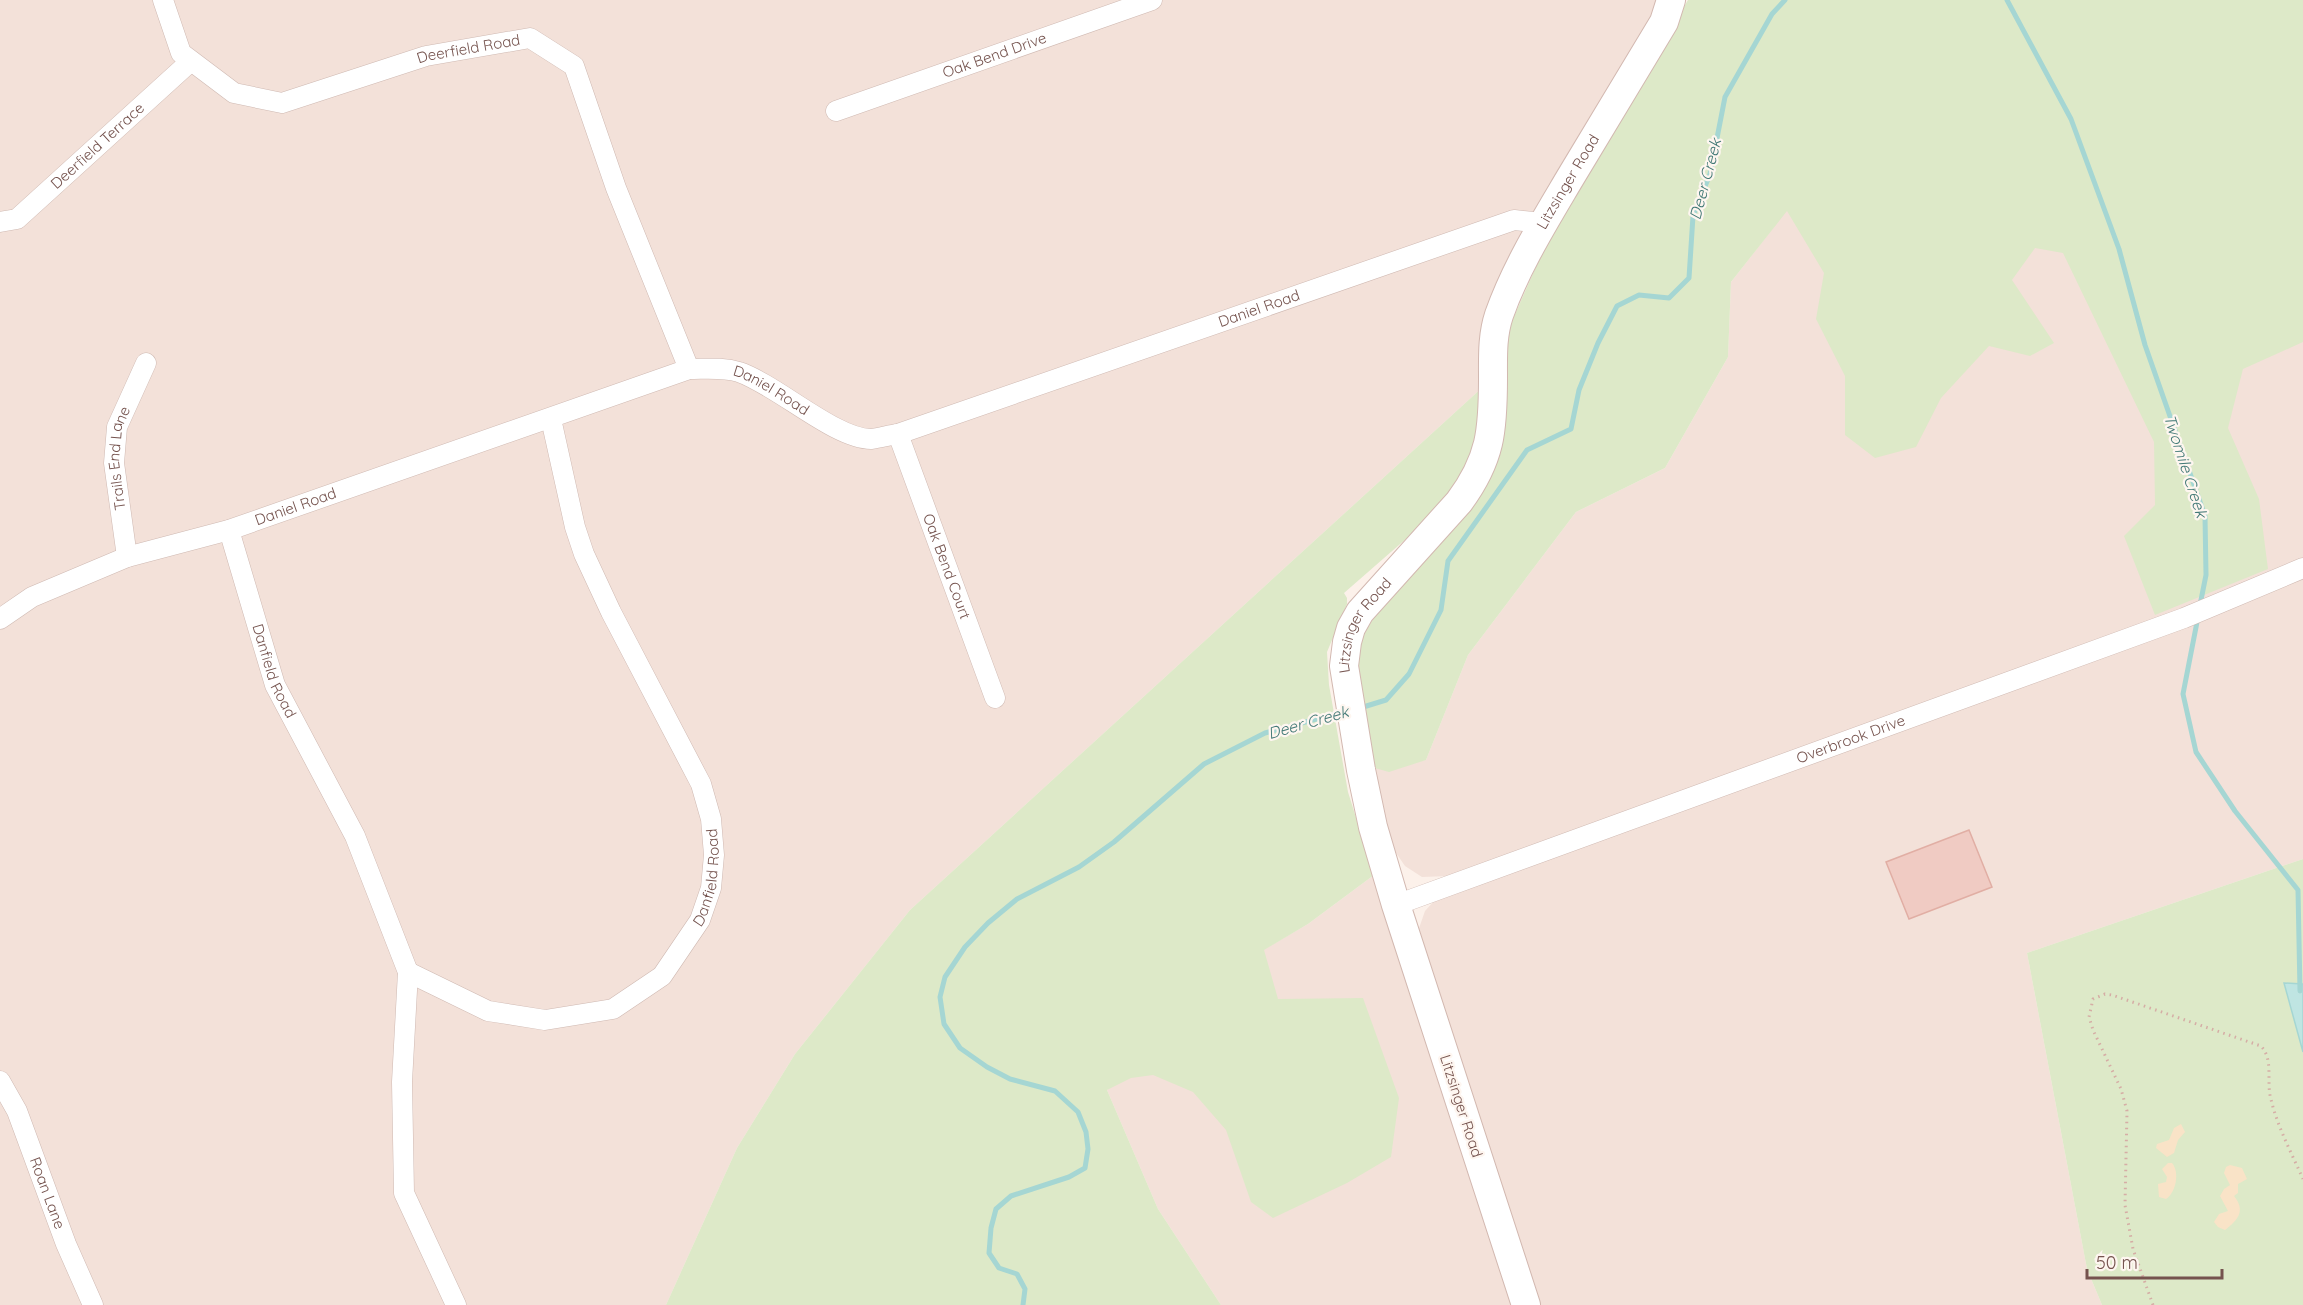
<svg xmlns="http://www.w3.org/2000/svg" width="2303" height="1305" font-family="Quicksand,sans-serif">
  <rect width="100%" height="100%" fill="#fcf1ea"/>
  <g fill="#f3e1d9">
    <path d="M0,0H1665L1505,275L1485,385L910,910L795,1054L737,1148L666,1305H0Z"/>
    <path d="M2303,0V859L2027,953L2087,1269L2102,1305H1537L1417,934L1425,911L1435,900L1457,890L1945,715L1939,697L1449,876L1422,877L1405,866L1392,847L1371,767L1426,760L1468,655L1576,512L1665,468L1728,357L1731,282L1774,227L1752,158Z"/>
    <path d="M1374,875L1516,1305H1221L1158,1209L1107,1090L1263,950L1308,924Z"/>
  </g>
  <g fill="#dde9c8">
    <path d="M1688,0H2303V342L2243,369L2228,428L2259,499L2268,569L2155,615L2124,536L2155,505L2154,442L2063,253L2035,248L2012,280L2054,343L2030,356L1989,346L1941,398L1916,447L1875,458L1845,435V376L1816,319L1824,273L1787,211L1731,282L1728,357L1665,468L1576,512L1468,655L1426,760L1389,772L1371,767L1357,675L1361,638L1377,613L1486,480L1500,453L1508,330L1558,217Z"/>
    <path d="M1485,385L1480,435L1460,482L1407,538L1344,593L1347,598V604L1327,652L1329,685L1348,792L1374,875L1308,924L1264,950L1278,999L1363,998L1399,1098L1391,1157L1347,1183L1273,1218L1251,1202L1226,1130L1193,1092L1153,1075L1131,1078L1107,1090L1158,1209L1221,1305H666L737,1148L795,1054L910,910Z"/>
    <path d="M2303,859V1305H2102L2087,1269L2027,953Z"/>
  </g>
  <g fill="#f9e3c7">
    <path d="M2181,1124L2185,1132L2178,1140L2174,1153L2167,1157L2156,1148L2157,1144L2169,1140L2174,1128Z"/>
    <path d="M2168,1163H2172C2180,1172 2176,1193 2166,1199L2159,1197L2158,1184L2166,1182L2167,1177L2162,1169Z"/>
    <path d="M2230,1165L2242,1168L2247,1179L2238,1184V1193L2234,1196C2246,1211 2238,1220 2225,1230L2218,1227L2214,1222L2219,1214L2228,1211L2220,1196L2224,1189L2230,1185L2224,1173L2226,1167Z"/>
  </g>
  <path fill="#bfe5e2" stroke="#a5d6d3" stroke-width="1.5" d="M2284,983L2303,984V1052Z"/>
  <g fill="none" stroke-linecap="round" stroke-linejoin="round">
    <g stroke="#a5d6d3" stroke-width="5">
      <path d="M2007,0L2071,119L2119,249L2145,345L2205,516L2206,575L2200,605"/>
      <path d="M2198,617L2183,694L2196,752L2235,811L2298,890L2300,991"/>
      <path d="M1360,708L1386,700L1409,674L1441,610L1448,561L1527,450L1571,429L1579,390L1598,343L1617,306L1639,295L1669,298L1689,278L1693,216L1710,174L1725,97L1772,14L1785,0"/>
      <path d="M1023,1305L1025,1289L1017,1274L999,1268L989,1253L991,1228L996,1209L1011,1196L1069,1177L1085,1168L1088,1149L1086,1132L1078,1112L1055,1091L1010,1079L987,1067L960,1048L944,1024L940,997L945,977L965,947L988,923L1017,899L1079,867L1114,842L1204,764L1265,733L1342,712"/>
    </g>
  </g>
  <path fill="#f0cbc3" stroke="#e1aea4" stroke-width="1.5" d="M1969,830L1992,887L1909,919L1886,862Z"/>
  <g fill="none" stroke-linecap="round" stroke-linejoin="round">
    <g stroke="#cfb9b2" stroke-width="21">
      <g id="street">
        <path id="s1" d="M163,0L181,53L234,93L282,103L426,56L530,38L574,66L616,188L689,369"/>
        <path id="s2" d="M836,111L1152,0"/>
        <path id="s3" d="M0,222L17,219L191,61"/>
        <path id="s4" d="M898,434L995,698"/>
        <path id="s5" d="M229,530L275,685L355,836L408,972L402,1082L404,1193L456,1305"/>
        <path id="s6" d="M127,557L114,463L117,427L146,363"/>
        <path id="s7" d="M0,619L32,597L127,557L229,530L689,369C706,369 723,367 739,372C777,385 835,439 871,439C880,438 890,435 898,434L1514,220L1543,223"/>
        <path id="s8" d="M1396,905L2184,618L2303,568"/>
        <path id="s9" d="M408,972L488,1011L545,1020L613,1009L662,976L700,920L711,888L714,855L711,819L701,784L611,612L584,554L575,527L551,419"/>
        <path id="s10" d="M0,1081L17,1111L66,1244L93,1305"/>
      </g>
    </g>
    <g stroke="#d2b8b0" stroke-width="30">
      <g id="secondary">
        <path id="s11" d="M1526,1305L1396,905L1373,827L1361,770L1344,666L1347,642L1351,628L1360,612L1459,502C1491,459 1493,430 1493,378C1493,357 1492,336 1499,315C1516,267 1544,222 1570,178C1601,126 1633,74 1664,22L1671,0"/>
      </g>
    </g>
    <path stroke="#d5ada5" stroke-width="3" stroke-dasharray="1.5 4.5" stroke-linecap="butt" d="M2153,1305L2133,1249L2125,1205L2127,1111L2121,1089L2093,1030L2089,1017L2093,999L2105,994L2112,995L2261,1046C2273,1059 2267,1078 2270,1095C2276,1124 2291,1152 2303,1179"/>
    <use href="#street" stroke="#fff" stroke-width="20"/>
    <use href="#secondary" stroke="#fff" stroke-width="28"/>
  </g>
  <g text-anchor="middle" stroke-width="4.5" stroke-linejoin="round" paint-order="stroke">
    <g font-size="15" fill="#75534e" stroke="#fef6f0">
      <text dy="5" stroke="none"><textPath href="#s1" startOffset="366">Deerfield Road</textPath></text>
      <text dy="5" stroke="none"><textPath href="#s2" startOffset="168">Oak Bend Drive</textPath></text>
      <text dy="5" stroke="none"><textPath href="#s3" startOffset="126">Deerfield Terrace</textPath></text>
      <text dy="5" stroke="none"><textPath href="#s11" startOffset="1216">Litzsinger Road</textPath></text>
      <text dy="5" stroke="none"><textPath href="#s7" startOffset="1344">Daniel Road</textPath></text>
      <text dy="5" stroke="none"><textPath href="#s7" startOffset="822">Daniel Road</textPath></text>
      <text dy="5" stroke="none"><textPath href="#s6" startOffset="100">Trails End Lane</textPath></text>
      <text dy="5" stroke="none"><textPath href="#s7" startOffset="318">Daniel Road</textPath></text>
      <text dy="5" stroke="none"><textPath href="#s4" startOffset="141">Oak Bend Court</textPath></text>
      <text dy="5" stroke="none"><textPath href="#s11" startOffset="712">Litzsinger Road</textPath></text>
      <text dy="5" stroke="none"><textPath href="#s5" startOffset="148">Danfield Road</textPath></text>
      <text dy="5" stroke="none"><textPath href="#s8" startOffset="484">Overbrook Drive</textPath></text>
      <text dy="5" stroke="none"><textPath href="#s9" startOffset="386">Danfield Road</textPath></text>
      <text transform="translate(1461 1106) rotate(72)" y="5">Litzsinger Road</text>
      <text dy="5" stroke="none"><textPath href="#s10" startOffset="122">Roan Lane</textPath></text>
    </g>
    <g font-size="16" font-style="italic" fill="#427976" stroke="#fef6f0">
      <text transform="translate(1705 179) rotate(-75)" y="6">Deer Creek</text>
      <text transform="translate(2186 466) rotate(72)" y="6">Twomile Creek</text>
      <text transform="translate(1308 722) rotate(-16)" y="6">Deer Creek</text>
    </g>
  </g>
  <path d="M2087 1269v9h135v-9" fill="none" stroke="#75534e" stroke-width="3"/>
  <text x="2096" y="1269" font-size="18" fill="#75534e" stroke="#fef6f0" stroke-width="4.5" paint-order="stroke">50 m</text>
</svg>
